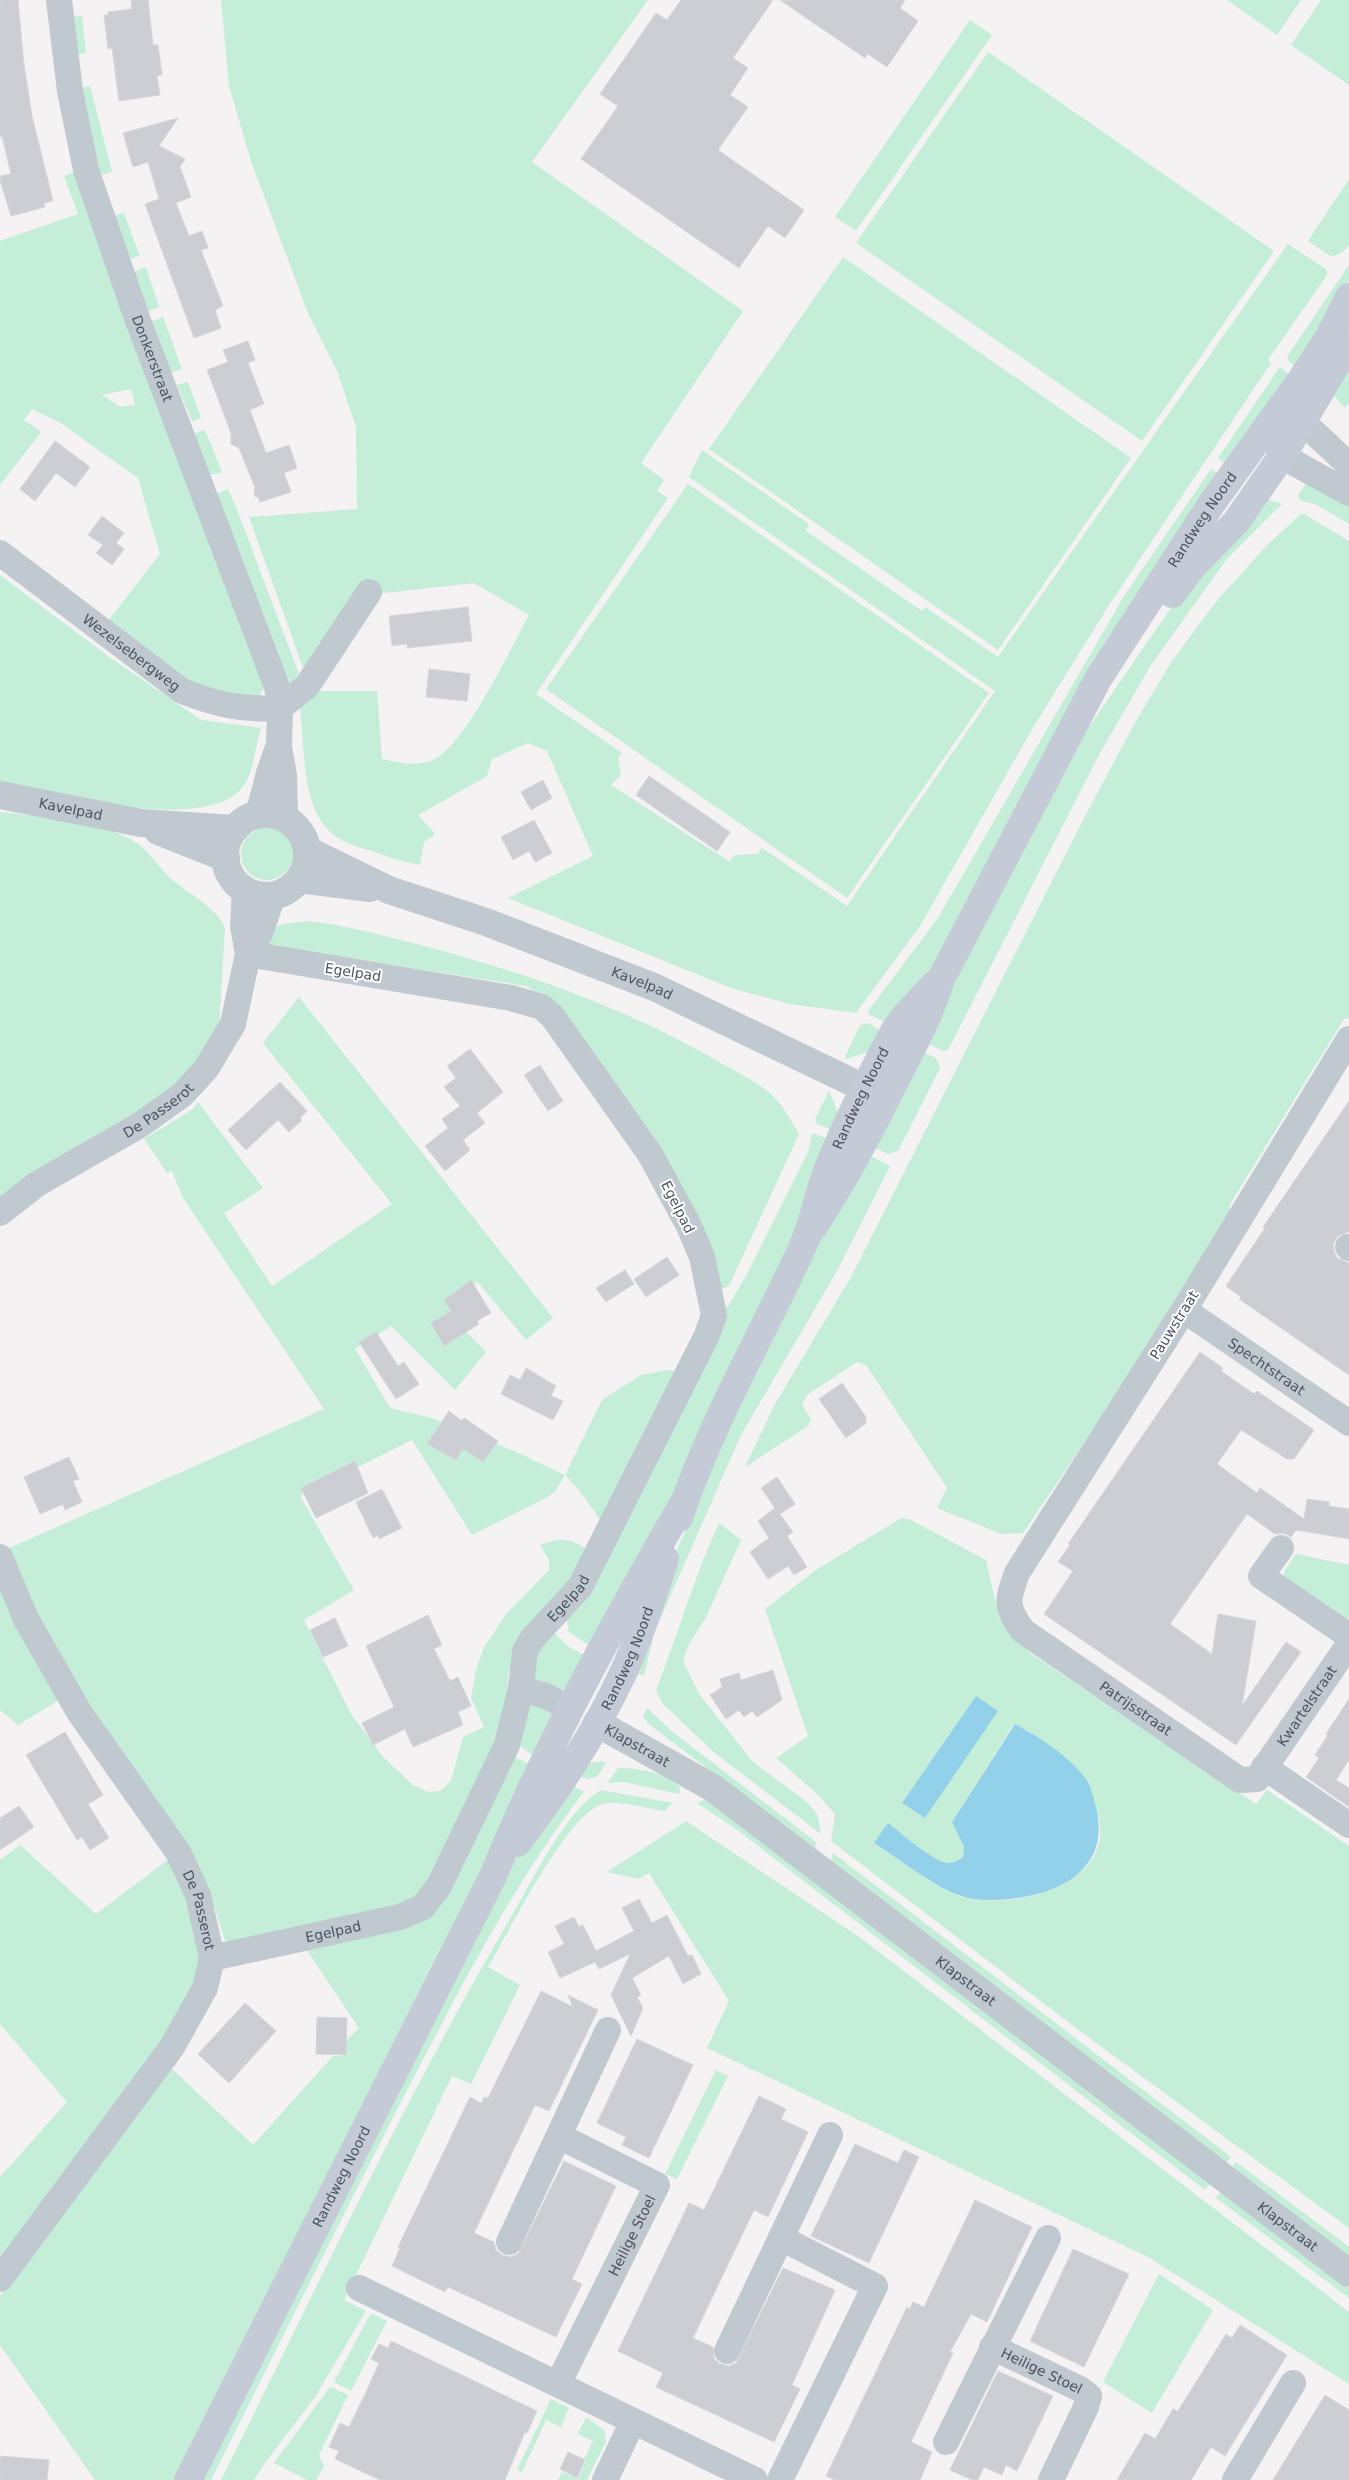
<svg xmlns="http://www.w3.org/2000/svg" width="1349" height="2480" font-family="'DejaVu Sans',sans-serif">
  <rect width="100%" height="100%" fill="#f4f2f2"/>
  <g fill="#c4eed7" fill-rule="evenodd">
    <path d="M221,0H648L532,162L743,311L641,463L664,480L657,491L668,498L536,694L622,753L618,757L621,775L611,785L730,862L734,855L758,854L762,848L847,906L995,691L689,477L702,450L809,524L806,531L922,611L925,607L998,657L1288,244L1326,269L1327,275L1268,360L1271,363L1109,605L1034,726L920,926L856,1013L790,1004L731,988L508,898L593,856L547,751L528,743L492,759L487,776L418,815L435,834L424,842L420,865C403,862 389,857 372,851C362,848 350,845 340,839C298,815 306,743 299,701L313,691H377L382,759C399,763 414,766 431,761C463,750 512,646 529,615L474,583L375,594L306,676L249,517L357,509L356,427L338,373L308,313L251,161L229,86Z"/>
    <path d="M1227,0H1301L1277,35Z"/>
    <path d="M1321,0H1349V85L1291,45Z"/>
    <path d="M82,16L86,53L73,55L69,17Z"/>
    <path d="M970,20L992,35L856,231L835,217Z"/>
    <path d="M988,52L1274,251L1142,441L856,243Z"/>
    <path d="M90,86L112,172L97,176L78,89Z"/>
    <path d="M77,171L265,686L259,696L207,694L104,626L160,554L138,478L59,422L32,409L24,420L41,432L0,485V241L78,214L64,176ZM131,389L135,405L120,407L102,395Z"/>
    <path d="M1349,179V245L1343,252L1332,257L1308,241Z"/>
    <path d="M124,213L140,256L130,259L114,216Z"/>
    <path d="M843,257L1131,458L998,650L709,449Z"/>
    <path d="M1349,265V280L1325,329L1301,368L1290,363L1287,357Z"/>
    <path d="M146,267L159,307L144,313L129,274Z"/>
    <path d="M163,317L182,369L170,373L150,322Z"/>
    <path d="M1280,367L1294,378L1230,467L1218,458Z"/>
    <path d="M1349,369V403L1345,408L1331,392Z"/>
    <path d="M188,382L201,418L192,421L177,385Z"/>
    <path d="M205,430L222,472L207,476L192,434Z"/>
    <path d="M1211,469L1222,476L928,979L890,1024L870,1015L868,1011L938,918L1124,596Z"/>
    <path d="M1307,483L1349,504V524L1317,505L1300,500L1298,495Z"/>
    <path d="M688,484L989,693L847,898L546,689Z"/>
    <path d="M228,489L236,507L302,682L292,684L288,682L213,495Z"/>
    <path d="M1260,497L1282,504L1226,560L1151,665L1101,751L948,1050L943,1051L923,1041L1082,737L1193,576Z"/>
    <path d="M1302,513L1349,541V1018L1344,1019L1229,1206L1231,1216L1148,1349L1023,1533L1002,1534L937,1508L947,1488L866,1365L857,1362L807,1395L802,1405L811,1419L808,1426L745,1467L775,1404L851,1277L1084,818L1136,721L1172,661L1215,603L1267,545Z"/>
    <path d="M0,575L108,656L201,720L261,728C254,749 255,772 241,789C203,833 52,794 0,785Z"/>
    <path d="M0,812C36,816 100,822 132,840C150,850 159,870 175,882C193,896 216,908 225,928L219,1027L188,1083L0,1210Z"/>
    <circle cx="267" cy="854" r="26"/>
    <path d="M305,921C349,925 389,937 431,948C530,974 630,1010 719,1062C738,1073 757,1081 773,1096C784,1107 791,1120 799,1134L729,1286L721,1289L539,993L525,986L268,945C271,920 284,925 305,921Z"/>
    <path d="M299,997L553,1318L526,1340L477,1281L448,1314L486,1352L455,1390L391,1326L355,1349L390,1408L435,1419L514,1451L565,1475L602,1400L641,1375L667,1370L684,1372L606,1528L580,1491L565,1475L555,1492L544,1499L472,1535L412,1440L300,1496L354,1590L304,1620L351,1714L383,1757L413,1785L428,1792L440,1791L451,1781L463,1737L484,1727L471,1698L476,1670L484,1647L507,1613L549,1570V1560L540,1545C565,1536 571,1539 593,1553L514,1655L509,1671L504,1727L435,1871L417,1897L404,1909L226,1944L214,1906L194,1860L120,1755L42,1630L7,1549L324,1409L183,1198L172,1171L167,1173L144,1139L193,1109L198,1102L263,1188L224,1213L272,1286L392,1204L263,1043Z"/>
    <path d="M868,1023L885,1033L868,1052L846,1059L845,1057L860,1025Z"/>
    <path d="M917,1049L936,1058L940,1068L898,1151L888,1154L869,1145Z"/>
    <path d="M829,1091L838,1113L835,1131L817,1124L815,1119Z"/>
    <path d="M812,1133L832,1140L789,1250L646,1556L594,1649L569,1632L567,1621L593,1581L722,1316L746,1276L808,1152Z"/>
    <path d="M865,1153L890,1166L837,1271L741,1435L655,1631L644,1676L632,1671L674,1557L739,1405L780,1326L824,1220Z"/>
    <path d="M901,1518L909,1519L986,1560L999,1618L1030,1653L1256,1804L1267,1790L1349,1846V2228L1084,2034L831,1841L835,1814L815,1792L776,1758L808,1736L765,1609L816,1570ZM976,1696L926,1818H925L902,1803ZM1014,1724C1027,1730 1039,1737 1049,1747C1056,1752 1098,1811 1099,1818C1113,1887 1012,1910 962,1897C940,1891 896,1857 875,1843L947,1863L955,1862L963,1856L964,1847L952,1822Z"/>
    <path d="M719,1523L741,1540L706,1617L688,1646L683,1661L699,1694L753,1762L807,1802L817,1814L821,1834L716,1754L663,1704L656,1691L703,1560Z"/>
    <path d="M1296,1554L1349,1565V1617L1345,1623L1284,1578V1572Z"/>
    <path d="M0,1580L61,1699L18,1725L0,1710Z"/>
    <path d="M552,1631L569,1647L589,1658L565,1689H551L537,1682L532,1674L534,1649Z"/>
    <path d="M538,1705L550,1711L553,1718L538,1759L520,1746L529,1707Z"/>
    <path d="M647,1708L674,1733L816,1842L815,1850L650,1725L643,1717Z"/>
    <path d="M514,1757L534,1766L173,2480H95L0,2345V2296L170,2067L253,2145L333,2056H343L345,2042L359,2028L306,1949L392,1932Z"/>
    <path d="M602,1761L606,1763L597,1777L587,1779L574,1775L585,1764Z"/>
    <path d="M618,1768C637,1768 666,1772 680,1787L679,1794L624,1782L607,1783Z"/>
    <path d="M568,1783L584,1792C511,1886 455,1998 400,2104C336,2229 274,2354 211,2480H201L501,1884L517,1857Z"/>
    <path d="M601,1790L673,1803L664,1811C649,1809 614,1799 600,1805C564,1820 510,1930 488,1967L520,1985L471,2084L452,2076L344,2300L366,2311L315,2397L264,2464L254,2480H221C316,2290 406,2095 514,1912C534,1877 567,1809 601,1790Z"/>
    <path d="M705,1799L1211,2183L1205,2190L736,1829L697,1803Z"/>
    <path d="M686,1821L862,1939L1349,2312V2384L1148,2257L707,2048L729,2001L649,1873L638,1879L607,1872Z"/>
    <path d="M20,1845L96,1914L169,1859L182,1884L201,1951L196,1986L178,2023L0,2267V2177L67,2102L0,2024V1860Z"/>
    <path d="M833,1853L1231,2157L1223,2166L831,1861Z"/>
    <path d="M716,2070L728,2076L677,2179L665,2174Z"/>
    <path d="M1236,2162L1349,2247V2260L1229,2170Z"/>
    <path d="M1221,2191L1349,2288V2298L1216,2198Z"/>
    <path d="M1159,2274L1213,2310L1152,2413L1103,2382Z"/>
    <path d="M371,2313L387,2321L351,2391L334,2382Z"/>
    <path d="M330,2387L348,2395L319,2455L324,2466L316,2480H307L274,2463Z"/>
    <path d="M551,2399L569,2408L561,2427L546,2420L522,2472L517,2470Z"/>
    <path d="M586,2417L604,2430L606,2441L587,2480H558L562,2472L578,2479L586,2460L584,2459L593,2441L578,2434Z"/>
  </g>
  <g fill="#93d0e9">
    <path d="M976,1696L998,1711L925,1818L902,1803Z"/>
    <path d="M1015,1724C1039,1737 1069,1756 1086,1779C1091,1786 1093,1796 1095,1804C1110,1854 1079,1885 1033,1895C1010,1900 983,1903 961,1896C939,1890 896,1857 874,1843L888,1823C901,1833 933,1862 948,1863C954,1863 958,1860 963,1857L964,1847L952,1822Z"/>
  </g>
  <g fill="#ccced4" stroke="#d6d7dd">
    <path d="M0,0H18L24,65L32,116L53,201L44,203L45,207L11,216L0,180V176L11,174L2,136L0,137Z"/>
    <path d="M131,0H148L153,45H158L162,75L157,76L160,95L119,101L112,48L108,49L104,15H108V12L132,9Z"/>
    <path d="M681,0H773L733,58L748,68L730,95L748,107L718,150L804,210L785,238L768,226L739,268L581,159L618,106L600,94L656,13L667,20Z"/>
    <path d="M780,0H905L900,8L918,21L887,67L868,54L865,58Z"/>
    <path d="M178,118L159,146L185,159L180,167L191,197L176,203L189,236L202,231L208,248L201,250L223,306L215,310L221,328L194,338L145,204L159,199L148,162L133,167L123,133Z"/>
    <path d="M248,341L255,360L248,363L264,404L250,410L266,453L289,445L297,468L284,473L291,492L260,502L258,497L254,496L255,488L239,448L231,444V433L207,370L228,362L223,350Z"/>
    <path d="M55,441L90,467L75,487L56,473L35,501L20,489Z"/>
    <path d="M102,516L124,533L116,543L124,549L112,565L96,553L103,545L88,535Z"/>
    <path d="M468,607L472,641L407,648V644L392,646L389,616Z"/>
    <path d="M429,669L470,674L467,701L426,697Z"/>
    <path d="M649,776L730,832L717,851L636,795Z"/>
    <path d="M543,780L552,798L531,810L521,792Z"/>
    <path d="M534,820L552,853L535,862L529,851L513,860L501,837Z"/>
    <path d="M470,1049L503,1092L477,1113L485,1123L463,1140L470,1150L445,1171L425,1146L448,1128L442,1119L460,1106L444,1087L456,1078L447,1066Z"/>
    <path d="M540,1065L563,1101L548,1111L524,1075Z"/>
    <path d="M280,1082L307,1111L300,1118L302,1120L289,1132L278,1120L246,1150L228,1130Z"/>
    <path d="M1349,1101V1232L1338,1236L1333,1244L1334,1251L1337,1258L1349,1263V1375L1239,1299L1241,1297L1226,1286L1265,1228L1263,1227Z"/>
    <path d="M667,1257L679,1275L646,1297L634,1279Z"/>
    <path d="M625,1270L634,1284L606,1302L596,1288Z"/>
    <path d="M471,1280L491,1313L477,1321L479,1324L444,1346L431,1323L451,1311L444,1300Z"/>
    <path d="M376,1332L398,1366L404,1362L419,1384L396,1399L359,1342Z"/>
    <path d="M1200,1352L1223,1368L1221,1371L1254,1394L1257,1391L1314,1430L1294,1459H1287L1241,1430L1217,1464L1257,1493L1260,1488L1304,1519L1307,1499L1329,1502V1506L1349,1509V1539L1296,1530L1291,1537L1283,1533L1275,1534L1247,1514L1170,1624L1212,1654L1218,1614L1256,1621L1242,1706L1286,1642L1301,1652L1236,1745L1044,1614L1073,1571L1058,1562L1070,1545L1068,1544Z"/>
    <path d="M526,1368L556,1386L551,1396L563,1401L553,1420L501,1394L510,1375L520,1380Z"/>
    <path d="M842,1383L866,1417V1423L846,1438L819,1399Z"/>
    <path d="M449,1411L462,1421L464,1418L498,1441L483,1462L463,1449L456,1460L427,1444Z"/>
    <path d="M69,1457L79,1479L73,1481L82,1502L65,1510L63,1504L40,1514L24,1477Z"/>
    <path d="M355,1461L368,1493L316,1518L301,1488Z"/>
    <path d="M777,1477L795,1504L780,1514L793,1532L787,1536L807,1567L794,1575L788,1566L768,1579L750,1552L769,1538L758,1521L775,1508L761,1488Z"/>
    <path d="M382,1489L402,1528L379,1539L378,1535L373,1538L356,1502Z"/>
    <path d="M428,1615L442,1645L434,1649L450,1681L458,1677L471,1706L458,1712L463,1725L413,1747L405,1729L373,1745L362,1723L394,1707L366,1646Z"/>
    <path d="M335,1618L348,1646L323,1657L310,1630Z"/>
    <path d="M773,1670L782,1700L757,1717L752,1711L744,1717L739,1710L726,1719L710,1695L722,1687L720,1679L739,1673L741,1680Z"/>
    <path d="M1349,1699V1760L1336,1780L1349,1788V1807L1306,1777L1319,1758L1315,1755L1328,1735L1326,1734Z"/>
    <path d="M65,1732L103,1795L88,1804L109,1838L90,1850L82,1837L77,1840L26,1755Z"/>
    <path d="M19,1806L34,1827L0,1850V1818Z"/>
    <path d="M639,1899L652,1923L667,1915L688,1956L692,1955L701,1974L683,1984L669,1956L632,1978L641,1995L637,1997L643,2008L631,2036L611,1995L630,1954L599,1969L595,1962L560,1978L548,1952L564,1944L555,1926L574,1917L579,1927L583,1925L596,1951L634,1931L622,1908Z"/>
    <path d="M541,1991L573,2007L568,1995L598,2010L549,2111L535,2105L474,2233L494,2242L496,2250L502,2255L510,2257L518,2254L564,2161L616,2186L572,2279L582,2284L556,2337L448,2287L445,2292L392,2266L400,2248L398,2247L470,2097L481,2103L484,2097L488,2098Z"/>
    <path d="M245,2003L276,2031L229,2083L198,2054Z"/>
    <path d="M317,2017L347,2018L346,2055L316,2054Z"/>
    <path d="M637,2039L693,2065L649,2158L622,2145L626,2137L597,2123Z"/>
    <path d="M759,2096L786,2109L781,2119L808,2132L768,2217L754,2210L693,2338L713,2347L714,2359L720,2364L729,2366L736,2363L783,2268L835,2290L792,2385L800,2389L774,2442L656,2387L663,2373L618,2351L689,2203L704,2210Z"/>
    <path d="M855,2144L898,2163L904,2150L919,2157L869,2263L811,2236Z"/>
    <path d="M975,2200L1032,2227L987,2322L971,2314L950,2352L953,2353L911,2442L932,2452L920,2480H835L826,2476L907,2307L910,2309L913,2302L924,2307Z"/>
    <path d="M1073,2249L1129,2274L1084,2367L1030,2341Z"/>
    <path d="M1240,2325L1287,2355L1225,2456L1211,2447L1191,2480H1117L1145,2433L1155,2439L1173,2409L1178,2411L1226,2334L1232,2338Z"/>
    <path d="M391,2341L537,2411L527,2433L525,2432L505,2480H380L335,2459L339,2451L329,2447L340,2423L349,2427L366,2392L379,2363L371,2359L379,2344L388,2348Z"/>
    <path d="M998,2371L1053,2396L1017,2471L1006,2465L1002,2475L984,2467L978,2480H972L950,2470Z"/>
    <path d="M1325,2395L1349,2410V2480H1273Z"/>
    <path d="M568,2452L585,2460L577,2478L560,2469Z"/>
    <path d="M0,2456L49,2460L47,2480H0Z"/>
  </g>
  <g fill="none" stroke-linecap="round" stroke-linejoin="round">
    <g stroke="#c0c8d0" stroke-width="26">
      <path id="s1" d="M59,0L70,91L86,170L137,318L277,687L280,708L279,747L284,775L285,819"/>
      <path d="M1349,465L1303,422L1268,425L1282,456L1349,493"/>
      <path id="s2" d="M0,553L182,691C218,705 241,710 280,708"/>
      <path d="M280,708L307,686L369,592"/>
      <path d="M258,815L269,773L277,750"/>
      <path d="M245,890L243,926L248,954"/>
      <path id="s3" d="M1349,1039L1184,1310L1017,1573C1007,1601 1005,1606 1023,1631L1240,1780L1257,1779L1349,1644"/>
      <path id="s4" d="M0,1213L37,1184L140,1125L182,1095L206,1069L233,1024L248,954L261,931L273,895"/>
      <path d="M1348,1247L1349,1248"/>
      <path id="s5" d="M1184,1310L1349,1423"/>
      <path d="M1281,1548L1261,1576L1349,1636"/>
      <path id="s6" d="M0,1557L26,1619L79,1712L178,1852L198,1895L212,1958L205,1988L172,2047L0,2279"/>
      <path d="M521,1689L546,1696L569,1708"/>
      <path d="M1264,1767L1349,1825"/>
      <path id="s7" d="M212,1958L400,1917L423,1907L439,1886L507,1745L521,1689L525,1651L532,1639L580,1587L707,1335L714,1315L702,1257L689,1226L650,1154L552,1016L542,1007L511,998L248,954"/>
      <path d="M509,2242L608,2030"/>
      <path d="M359,2288L755,2480"/>
      <path id="s8" d="M992,2347L1080,2389L1089,2396L1086,2407L1051,2480"/>
      <path d="M727,2351L830,2135"/>
      <path id="s9" d="M558,2384L657,2185L559,2136"/>
      <path d="M946,2442L1048,2238"/>
      <path d="M605,2480L633,2421"/>
      <path d="M780,2480L875,2286L781,2238"/>
      <path d="M1235,2480L1293,2383"/>
    </g>
    <g stroke="#c0c8d0" stroke-width="28">
      <path id="s10" d="M0,795L141,823L235,829"/>
      <circle cx="266" cy="855" r="41"/>
      <path d="M158,831L226,858"/>
      <path id="s11" d="M307,850L389,890L486,922L654,987L885,1098"/>
      <path d="M299,879L370,888"/>
      <path id="s12" d="M597,1723L713,1788L1349,2273"/>
    </g>
    <g stroke="#c4cbd7" stroke-width="28">
      <path d="M1172,594L1193,566L1236,522L1282,456L1349,343"/>
      <path id="s13" d="M808,1235C842,1185 869,1133 896,1079C913,1046 930,1015 941,979L1098,679L1210,506L1303,377L1329,337L1349,297"/>
      <path id="s14" d="M679,1518C710,1425 760,1339 801,1250C813,1225 817,1197 827,1171C846,1123 870,1077 894,1031L905,1016L934,985"/>
      <path id="s15" d="M517,1843C558,1790 596,1732 624,1671C641,1635 652,1597 665,1559"/>
      <path id="s16" d="M188,2480L494,1874C547,1744 614,1623 684,1502"/>
    </g>
  </g>
  <g text-anchor="middle" stroke-width="4" stroke-linejoin="round" paint-order="stroke">
    <g font-size="14" fill="#4a535f" stroke="#fff">
      <text dy="5" stroke="none"><textPath href="#s1" startOffset="372">Donkerstraat</textPath></text>
      <text dy="5" stroke="none"><textPath href="#s13" startOffset="818">Randweg Noord</textPath></text>
      <text dy="5" stroke="none"><textPath href="#s2" startOffset="165">Wezelsebergweg</textPath></text>
      <text dy="5" stroke="none"><textPath href="#s10" startOffset="72">Kavelpad</textPath></text>
      <text transform="translate(353 972) rotate(9)" y="5">Egelpad</text>
      <text dy="5" stroke="none"><textPath href="#s11" startOffset="361">Kavelpad</textPath></text>
      <text dy="5" stroke="none"><textPath href="#s14" startOffset="458">Randweg Noord</textPath></text>
      <text dy="5" stroke="none"><textPath href="#s4" startOffset="189">De Passerot</textPath></text>
      <text transform="translate(678 1207) rotate(63)" y="5">Egelpad</text>
      <text transform="translate(1174 1325) rotate(-58)" y="5">Pauwstraat</text>
      <text dy="5" stroke="none"><textPath href="#s5" startOffset="100">Spechtstraat</textPath></text>
      <text dy="5" stroke="none"><textPath href="#s7" startOffset="565">Egelpad</textPath></text>
      <text dy="5" stroke="none"><textPath href="#s15" startOffset="216">Randweg Noord</textPath></text>
      <text dy="5" stroke="none"><textPath href="#s3" startOffset="1060">Kwartelstraat</textPath></text>
      <text dy="5" stroke="none"><textPath href="#s3" startOffset="828">Patrijsstraat</textPath></text>
      <text dy="5" stroke="none"><textPath href="#s12" startOffset="46">Klapstraat</textPath></text>
      <text dy="5" stroke="none"><textPath href="#s6" startOffset="408">De Passerot</textPath></text>
      <text dy="5" stroke="none"><textPath href="#s7" startOffset="124">Egelpad</textPath></text>
      <text dy="5" stroke="none"><textPath href="#s12" startOffset="451">Klapstraat</textPath></text>
      <text dy="5" stroke="none"><textPath href="#s16" startOffset="340">Randweg Noord</textPath></text>
      <text dy="5" stroke="none"><textPath href="#s12" startOffset="856">Klapstraat</textPath></text>
      <text dy="5" stroke="none"><textPath href="#s9" startOffset="166">Heilige Stoel</textPath></text>
      <text dy="5" stroke="none"><textPath href="#s8" startOffset="55">Heilige Stoel</textPath></text>
    </g>
  </g>
</svg>
